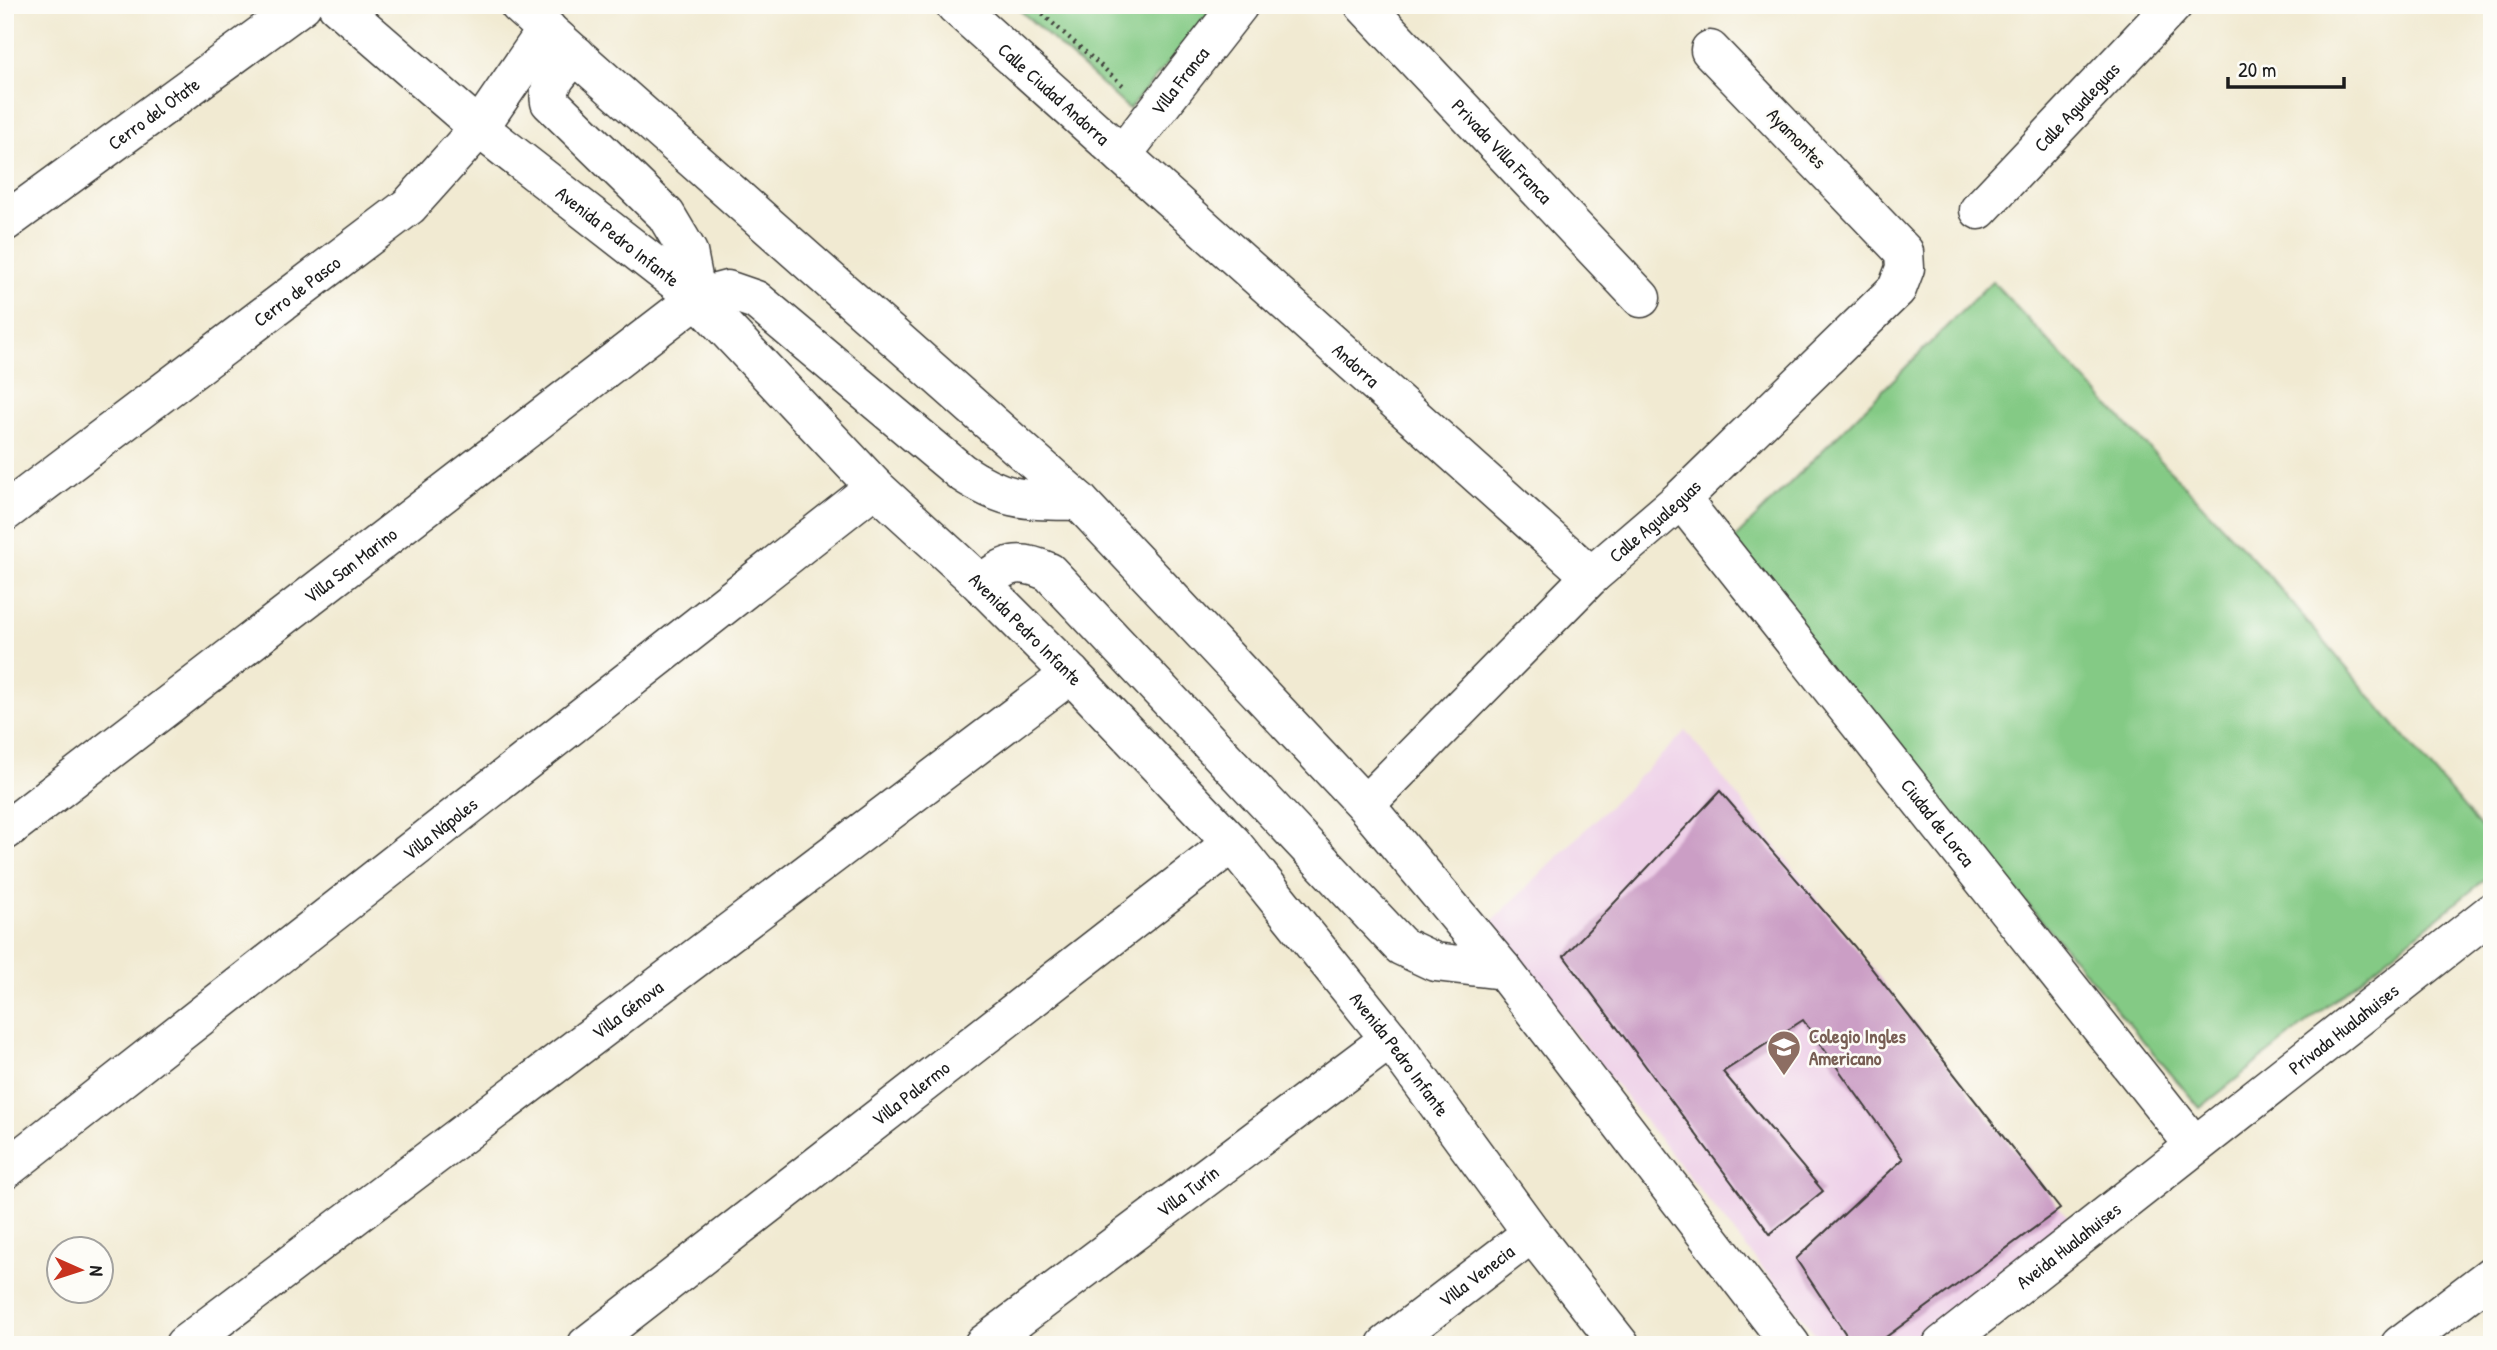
<svg xmlns="http://www.w3.org/2000/svg" width="2497" height="1350" font-family="'Patrick Hand',sans-serif">
  <rect width="100%" height="100%" fill="#fdfcf7"/>
  <filter id="ink" filterUnits="userSpaceOnUse"><feTurbulence type="fractalNoise" baseFrequency=".0143" numOctaves="2"/><feDisplacementMap in="SourceGraphic" scale="14" xChannelSelector="R" yChannelSelector="G"/><feConvolveMatrix kernelMatrix="1 2 1 2 8 2 1 2 1" color-interpolation-filters="sRGB"/></filter>
  <filter id="wash" filterUnits="userSpaceOnUse"><feTurbulence type="fractalNoise" baseFrequency=".00686" numOctaves="4" result="noise"/><feDisplacementMap in="SourceGraphic" scale="28" xChannelSelector="R" yChannelSelector="G"/><feGaussianBlur stdDeviation="1.57" result="paint"/><feColorMatrix in="noise" values="0 0 0 0 0 0 0 0 0 0 0 0 0 0 0 0 0 1.4 0 .05"/><feComposite in="paint" operator="in"/></filter>
  <g filter="url(#wash)">
    <rect width="100%" height="100%" fill="#f1ead2"/>
    <path fill="#eed0e8" d="M1686,731L2079,1232L1936,1345H1824L1488,925Z"/>
    <g fill="#84ca85" stroke="#507350" stroke-width="2">
      <path d="M1014,5H1217L1129,109Z"/>
      <path d="M1992,281L2270,577L2492,841V874L2200,1108L1726,547Z"/>
    </g>
    <g id="blocks">
      <path fill="#cb9ec5" d="M1720,791L1854,946L2060,1209L1875,1345H1853L1796,1259L1903,1159L1803,1020L1723,1072L1823,1191L1770,1234L1564,956Z"/>
    </g>
  </g>
  <g filter="url(#ink)">
    <use href="#blocks" fill-opacity="0" stroke="#3c3b37" stroke-width="2"/>
    <g fill="none" stroke-linecap="round" stroke-linejoin="round">
      <g stroke="#3c3b37" stroke-width="41">
        <g id="minor">
          <path id="s1" d="M955,5L1591,576"/>
          <path id="s2" d="M1364,5L1641,298"/>
          <path id="s3" d="M1122,155L1239,5"/>
          <path id="s4" d="M1979,210L2173,5"/>
          <path id="s5" d="M5,222L302,5"/>
          <path id="s6" d="M1681,499L2194,1145"/>
          <path id="s7" d="M5,512L409,206L479,128L547,29"/>
          <path id="s8" d="M1365,805L1591,576L1681,499L1897,289L1905,268L1904,252L1710,50"/>
          <path id="s9" d="M5,831L697,298"/>
          <path id="s10" d="M5,1170L875,487"/>
          <path id="s11" d="M184,1345L1071,674"/>
          <path id="s12" d="M587,1345L1232,843"/>
          <path id="s13" d="M983,1345L1390,1039"/>
          <path id="s14" d="M1386,1345L1532,1233"/>
          <path id="s15" d="M1942,1345L2492,912"/>
          <path d="M2400,1345L2492,1275"/>
        </g>
      </g>
      <g stroke="#3c3b37" stroke-width="41">
        <g id="major">
          <path id="s16" d="M337,5L479,128L697,298L875,487L981,584L1071,674L1232,843L1390,1039L1532,1233L1620,1345"/>
          <path d="M519,5L1079,501L1365,805L1503,970L1791,1345"/>
          <path d="M576,55C564,68 546,82 550,102L666,215L688,252L697,298L727,290L756,300L961,472C1006,502 1026,500 1079,501"/>
          <path d="M981,584C1007,563 1018,558 1049,572L1401,946L1435,962L1503,970"/>
        </g>
      </g>
      <path stroke="#3c3b37" stroke-width="4.5" stroke-dasharray="2 5" stroke-linecap="butt" d="M1032,5L1125,87"/>
      <use href="#minor" stroke="#fff" stroke-width="38"/>
      <use href="#major" stroke="#fff" stroke-width="38"/>
    </g>
  </g>
  <defs>
    <g id="school-pin" transform="scale(1.75)"><path d="M0 17L-7.5 6A9.5 9.5 0 1 1 7.5 6Z" fill="#8d6e63" stroke="#fdfcf7"/><path d="M0-5L7-2L0 1L-7-2ZM-4 1L0 2.5L4 1V4Q0 6-4 4Z" fill="#fff"/></g>
  </defs>
  <g fill-rule="evenodd">
    <use href="#school-pin" x="1784" y="1047"/>
  </g>
  <g text-anchor="middle" stroke-width="5" stroke-linejoin="round" paint-order="stroke">
    <g font-size="19" fill="#1c1c1c" stroke="#fdfcf7">
      <text dy="7" stroke="none"><textPath href="#s3" startOffset="94">Villa Franca</textPath></text>
      <text dy="7" stroke="none"><textPath href="#s1" startOffset="133">Calle Ciudad Andorra</textPath></text>
      <text dy="7" stroke="none"><textPath href="#s4" startOffset="142">Calle Agualeguas</textPath></text>
      <text dy="7" stroke="none"><textPath href="#s5" startOffset="184">Cerro del Otate</textPath></text>
      <text transform="translate(1797 138) rotate(46)" y="7">Ayamontes</text>
      <text dy="7" stroke="none"><textPath href="#s2" startOffset="201">Privada Villa Franca</textPath></text>
      <text dy="7" stroke="none"><textPath href="#s16" startOffset="364">Avenida Pedro Infante</textPath></text>
      <text dy="7" stroke="none"><textPath href="#s7" startOffset="366">Cerro de Pasco</textPath></text>
      <text dy="7" stroke="none"><textPath href="#s1" startOffset="539">Andorra</textPath></text>
      <text dy="7" stroke="none"><textPath href="#s8" startOffset="406">Calle Agualeguas</textPath></text>
      <text dy="7" stroke="none"><textPath href="#s9" startOffset="436">Villa San Marino</textPath></text>
      <text dy="7" stroke="none"><textPath href="#s16" startOffset="931">Avenida Pedro Infante</textPath></text>
      <text dy="7" stroke="none"><textPath href="#s6" startOffset="413">Ciudad de Lorca</textPath></text>
      <text dy="7" stroke="none"><textPath href="#s10" startOffset="553">Villa Nápoles</textPath></text>
      <text dy="7" stroke="none"><textPath href="#s11" startOffset="556">Villa Génova</textPath></text>
      <text dy="7" stroke="none"><textPath href="#s15" startOffset="511">Privada Hualahuises</textPath></text>
      <text dy="7" stroke="none"><textPath href="#s16" startOffset="1498">Avenida Pedro Infante</textPath></text>
      <text dy="7" stroke="none"><textPath href="#s12" startOffset="410">Villa Palermo</textPath></text>
      <text dy="7" stroke="none"><textPath href="#s13" startOffset="256">Villa Turín</textPath></text>
      <text dy="7" stroke="none"><textPath href="#s15" startOffset="161">Aveida Hualahuises</textPath></text>
      <text dy="7" stroke="none"><textPath href="#s14" startOffset="114">Villa Venecia</textPath></text>
    </g>
    <g font-size="19" font-weight="bold" fill="#785e54" stroke="#fdfcf7" text-anchor="start">
      <text x="1809" y="1043">Colegio Ingles<tspan x="1809" dy="22">Americano</tspan></text>
    </g>
  </g>
  <rect width="2497" height="1350" fill="none" stroke="#fdfcf7" stroke-width="28"/>
  <g transform="translate(80 1270) rotate(93)"><circle r="33" fill="#fdfcf7" stroke="#a3a29f" stroke-width="2"/>
  <path d="M0-5L12 26L0 18L-12 26Z" fill="#c8321e"/>
  <text y="-10" font-size="19" font-weight="bold" text-anchor="middle" fill="#1c1c1c">N</text>
  </g>
  <path d="M2228 77v10h116v-10" fill="none" stroke="#1c1c1c" stroke-width="3.5"/>
  <text x="2238" y="77" font-size="21" fill="#1c1c1c" stroke="#fdfcf7" stroke-width="5" paint-order="stroke">20 m</text>
</svg>
